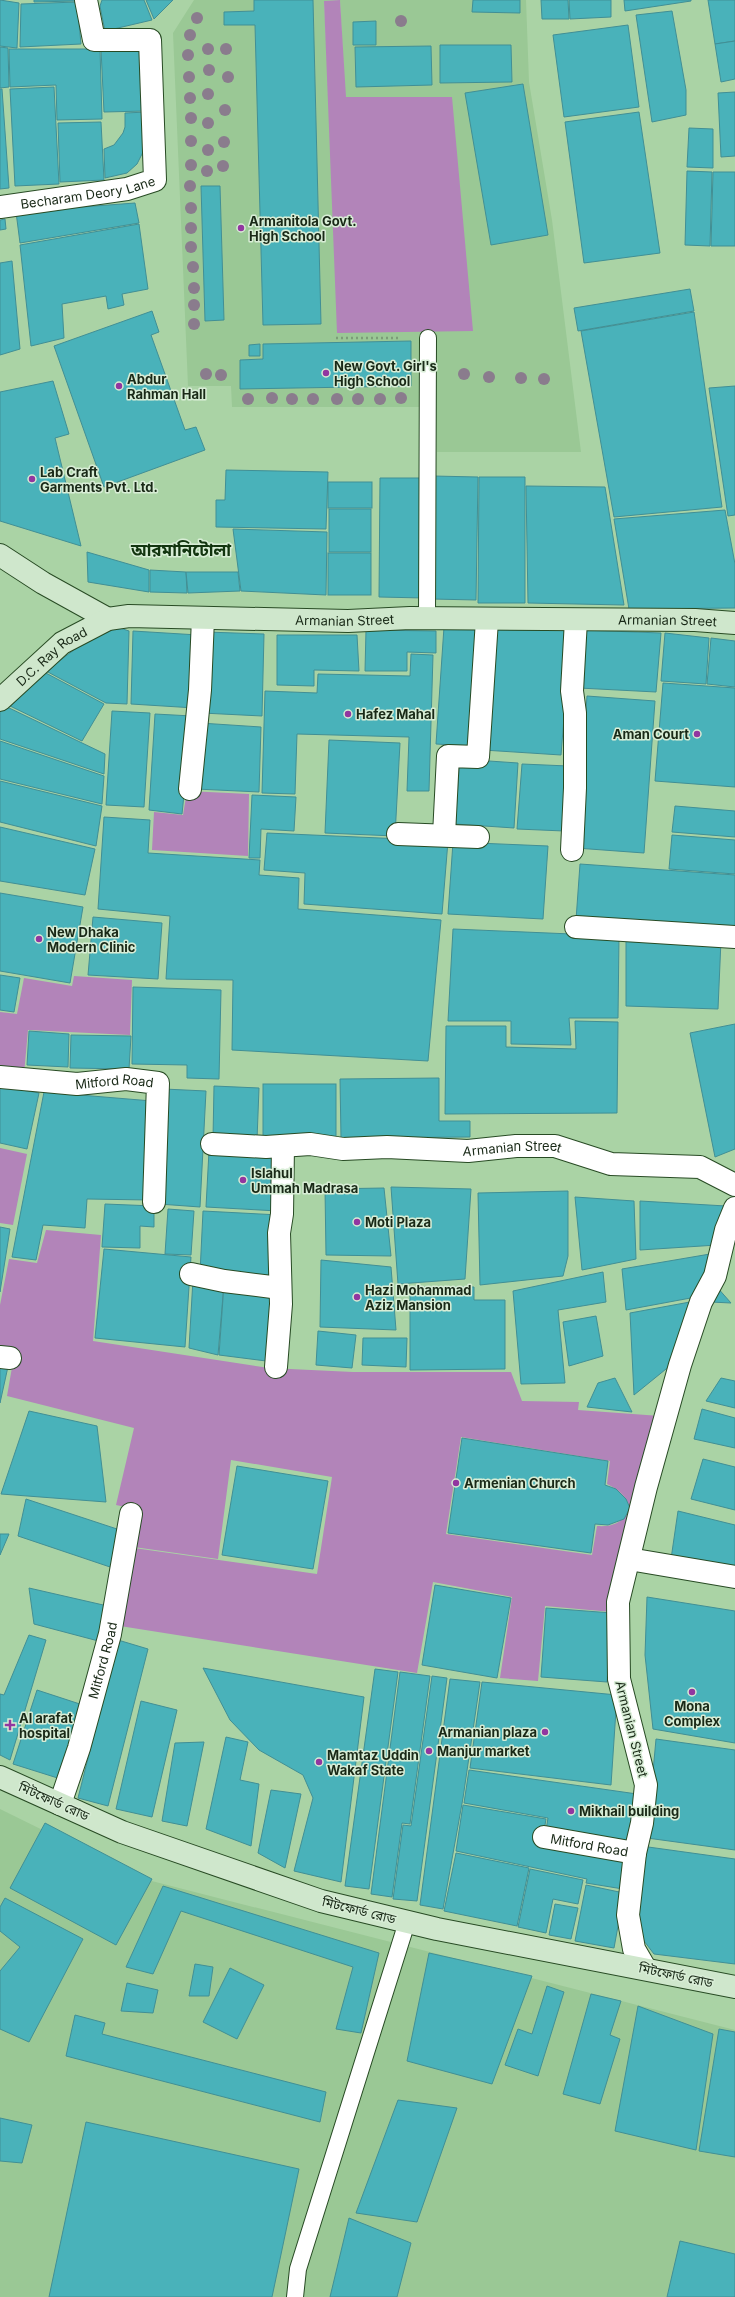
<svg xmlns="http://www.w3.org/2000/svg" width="735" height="2297" font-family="Inter,'Noto Sans Bengali',sans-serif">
  <rect width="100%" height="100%" fill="#aad3a5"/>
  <g fill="#9ac895" fill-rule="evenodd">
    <path d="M194,0H254V11L224,12V25H255L263,325L321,324L313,0H339L324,1L329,98L345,97L340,0H473V12L520,13V0H526L529,82L552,220L581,452H437L436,407H232L231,386H188L173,33ZM376,21V45H354L353,22ZM511,45L512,81L440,83V45ZM431,46V85L356,86L355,47ZM466,93L548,235H547L491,244ZM220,186L224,320L205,321L201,187ZM411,341V386L240,389V360L263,359V344ZM260,344V356H250L249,345Z"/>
    <path d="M0,1809L140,1878L735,2030V2297H0Z"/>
  </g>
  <g fill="#b284b9" fill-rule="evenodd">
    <path d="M340,0L346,97H452L473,331L337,333L324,1Z"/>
    <path d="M187,791L249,794L248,856L152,850L154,812L183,815Z"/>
    <path d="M74,976L132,980L130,1035L28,1030L24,1074L0,1070V1012L17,1014L24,978L72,986Z"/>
    <path d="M0,1148L27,1154L13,1225L0,1223Z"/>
    <path d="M46,1230L101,1235L93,1341L269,1368L353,1372H511L522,1401L579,1402L578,1410L660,1416L612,1612L545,1606L538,1681L500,1678L512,1597L433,1582L417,1673L120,1626L134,1548L317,1574L332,1477L231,1460L218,1559L134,1547L139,1510L116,1505L134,1428L7,1396L14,1356L0,1352V1305L9,1259L37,1263ZM461,1437L610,1461L607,1484C619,1490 627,1496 630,1509C622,1523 613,1527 597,1526L592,1555L446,1534Z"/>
  </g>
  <g fill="#49b2ba" stroke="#418f95">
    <path d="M0,0L19,3L17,48L0,46Z"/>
    <path d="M34,0H76V1L34,2Z"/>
    <path d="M102,0H144L152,20L105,31L100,6Z"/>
    <path d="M146,0H173L154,19Z"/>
    <path d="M254,0H313L321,324L263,325L255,25H224V12L254,11Z"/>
    <path d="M473,0H520V13L472,12Z"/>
    <path d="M541,0H568L569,19H542Z"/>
    <path d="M569,0H611V17L570,19Z"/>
    <path d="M624,0H691V1L625,11Z"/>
    <path d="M708,0H735V41L715,44Z"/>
    <path d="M77,2L81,44L20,47L21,4Z"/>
    <path d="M672,11L686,90V115L652,122L636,15Z"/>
    <path d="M376,21V45H353V22Z"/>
    <path d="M628,25L639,107L564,117L553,35Z"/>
    <path d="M735,41V79L721,82L715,44Z"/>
    <path d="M440,45H511L512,82L440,83Z"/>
    <path d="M431,46L432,85L356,87L355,47Z"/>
    <path d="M0,47L8,48L9,87L0,88Z"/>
    <path d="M143,47L146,111L104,112L101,49Z"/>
    <path d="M9,49H100L102,119L57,120L56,85L10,87Z"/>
    <path d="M523,84L548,235L491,245L465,93Z"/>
    <path d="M54,87L59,184L15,186L10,89Z"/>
    <path d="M0,89H2L9,188L0,189Z"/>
    <path d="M735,92V156L721,157L718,93Z"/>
    <path d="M147,112L144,150L137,164L127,173L105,178L104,149L114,145L123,133L125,127V113Z"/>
    <path d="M639,112L660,253L584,263L565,122Z"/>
    <path d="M101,122L104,180L60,182L58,123Z"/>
    <path d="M689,128L713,129V168L687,167Z"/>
    <path d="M687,171L712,172L710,246L685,245Z"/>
    <path d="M713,172H735V246H711Z"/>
    <path d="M201,186H220L224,320L205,321Z"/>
    <path d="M135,203L139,223L20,243L16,212Z"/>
    <path d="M5,219L6,229L0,230V220Z"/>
    <path d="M139,224L148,289L122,294L124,305L108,309L106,296L62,304L64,338L31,346L20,245Z"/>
    <path d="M12,261L20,349L0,355V263Z"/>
    <path d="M690,289L694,311L578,331L574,308Z"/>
    <path d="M152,311L159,332L151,335L185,430L196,427L205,450L104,487L54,346Z"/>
    <path d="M694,312L722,507L614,517L581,331Z"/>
    <path d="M411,341V386L240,389V360L263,359V344Z"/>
    <path d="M260,344V356H249V345Z"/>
    <path d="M53,381L69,434L55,438L81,546L0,521V392Z"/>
    <path d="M735,386V515L728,516L709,388Z"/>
    <path d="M226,470L328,472L326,529L216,527V500H225Z"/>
    <path d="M433,476L478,477L476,600L432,599Z"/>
    <path d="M479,477H525V603H478Z"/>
    <path d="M380,478H424V598L379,597Z"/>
    <rect x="328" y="482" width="44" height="26"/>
    <path d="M526,486L605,487L624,605L528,603Z"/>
    <rect x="329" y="509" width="42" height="43"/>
    <path d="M725,510L735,564V608L629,609L614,519Z"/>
    <path d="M233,529L327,532L326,595L241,591Z"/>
    <path d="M87,552L149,570V592L88,582Z"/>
    <rect x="328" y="553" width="43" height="42"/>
    <path d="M150,570L186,572L187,593L150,592Z"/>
    <path d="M186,572H238L240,591L188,593Z"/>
    <path d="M117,627L129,631L127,704L106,703L46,671L103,628Z"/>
    <path d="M444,627L479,628L471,746L436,744Z"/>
    <path d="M494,628L571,630L561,755L483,750Z"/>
    <path d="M366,630L436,631V653L407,652V671H365Z"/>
    <path d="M582,630L661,633L656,692L579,688Z"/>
    <path d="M133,631L198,635L195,708L131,704Z"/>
    <path d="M206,632L264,634L262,716L202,713Z"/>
    <path d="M665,633L709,638L706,684L661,681Z"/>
    <path d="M277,635H357L359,671L314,670V686L277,685Z"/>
    <path d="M711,638L735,641V687L707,684Z"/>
    <path d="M411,654L433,655L429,791H407L409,737L297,734L295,794L262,793L265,691L317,693L318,674L410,676Z"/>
    <path d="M44,672L104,704L82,741L6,704Z"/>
    <path d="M663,683L735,688V787L655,781Z"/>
    <path d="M587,696L655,701L644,853L576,848Z"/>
    <path d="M5,706L105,754L104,774L0,739V712Z"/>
    <path d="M112,711L150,713L144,807L106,805Z"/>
    <path d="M155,714L192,716L182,814L149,810Z"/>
    <path d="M200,723L261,727L259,792L196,789Z"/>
    <path d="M329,740L400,743L395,836L325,833Z"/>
    <path d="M0,741L104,776L102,804L0,779Z"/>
    <path d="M460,759L518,763L514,828L455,824Z"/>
    <path d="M522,764L568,766L564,831L517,829Z"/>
    <path d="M0,781L102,806L96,846L0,822Z"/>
    <path d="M252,795L296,797L294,831L261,829L260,858H249Z"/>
    <path d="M675,806L735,811V837L672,832Z"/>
    <path d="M104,817L150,820L148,853L260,860L259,875L299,878L298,909L441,920L428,1061L232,1050L233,980L166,979L170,916L98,909Z"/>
    <path d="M0,827L95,849L85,895L0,881Z"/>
    <path d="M267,833L448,841L442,914L304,904L305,873L264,870Z"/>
    <path d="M672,835L735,840V874L669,869Z"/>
    <path d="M453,842L548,846L543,919L448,914Z"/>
    <path d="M580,864L735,875V931L576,920Z"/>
    <path d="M0,893L83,907L70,983L0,971Z"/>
    <path d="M93,917L162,923L158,979L88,975Z"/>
    <path d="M453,929L619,936L618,1018H569L571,1045L511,1044V1021H448Z"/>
    <path d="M626,935L721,940L718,1009L626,1006Z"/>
    <path d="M0,975L20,978L14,1012L0,1010Z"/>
    <path d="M133,987L221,990L219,1079L187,1078V1065L132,1064Z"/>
    <path d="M575,1021L618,1022L617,1113L445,1114L446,1026H506V1047L576,1049Z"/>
    <path d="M735,1024V1149L715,1157L690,1033Z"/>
    <path d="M29,1031L69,1034L68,1067L27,1065Z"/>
    <path d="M71,1035L131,1036L129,1069L70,1068Z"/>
    <path d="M439,1078V1121H470V1137L341,1138L340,1079Z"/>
    <rect x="263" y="1084" width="73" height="53"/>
    <path d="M0,1086L39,1093L27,1149L0,1143Z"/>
    <path d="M214,1086L259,1088L257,1140L213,1138Z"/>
    <path d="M164,1089L206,1091L200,1207L159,1204Z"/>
    <path d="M44,1092L152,1101L149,1200L87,1199L85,1228L43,1225L36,1260L12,1257Z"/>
    <path d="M209,1151L280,1154L278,1211L206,1207Z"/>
    <path d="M391,1187L471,1189L465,1279L398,1284Z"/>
    <path d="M384,1188L391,1256L326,1255L325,1189Z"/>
    <path d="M568,1191V1256L563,1276L480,1285L478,1193Z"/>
    <path d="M575,1197L634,1201L636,1259L582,1270Z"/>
    <path d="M640,1201L726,1206L717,1245L640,1250Z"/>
    <path d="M105,1204L154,1206V1227L140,1226V1248L102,1247Z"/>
    <path d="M168,1209L194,1211L191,1255L165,1254Z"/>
    <path d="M203,1211L279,1215L274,1284L200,1273Z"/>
    <path d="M0,1227L10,1229L0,1292Z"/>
    <path d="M104,1249L191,1257L185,1347L95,1338Z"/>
    <path d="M710,1254L696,1297L626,1310L622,1269Z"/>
    <path d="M321,1260L391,1267L396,1330L320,1327Z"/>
    <path d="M603,1272L606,1302L558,1310L565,1383L521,1384L513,1291Z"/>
    <path d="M193,1279L224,1284L218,1355L189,1348Z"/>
    <path d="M224,1284L279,1291L274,1362L219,1355Z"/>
    <path d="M716,1286L731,1303L711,1302Z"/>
    <path d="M410,1287H474V1300H505V1369L410,1370Z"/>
    <path d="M690,1302L671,1365L634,1395L630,1313Z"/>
    <path d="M596,1316L603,1356L569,1366L563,1322Z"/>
    <path d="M318,1331L356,1335L352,1368L316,1365Z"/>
    <path d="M363,1338H407L406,1367L362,1365Z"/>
    <path d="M0,1360L9,1362L0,1403Z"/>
    <path d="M615,1378L632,1412L587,1407L598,1383Z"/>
    <path d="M721,1378L735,1381V1408L706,1401Z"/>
    <path d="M702,1409L735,1418V1448L694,1439Z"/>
    <path d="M29,1411L97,1426L106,1502L1,1494Z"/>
    <path d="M462,1438L608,1461L605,1485L616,1489L626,1499L630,1508L624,1519L608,1525L595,1524L591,1553L448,1533Z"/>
    <path d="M703,1459L735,1467V1510L691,1499Z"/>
    <path d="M237,1466L328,1481L313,1569L222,1555Z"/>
    <path d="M26,1499L117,1529L116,1569L18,1536Z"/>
    <path d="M678,1511L735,1525V1567L671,1559Z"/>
    <path d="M0,1534H9L0,1555Z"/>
    <path d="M435,1585L511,1598L497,1678L422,1665Z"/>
    <path d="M29,1588L112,1607L106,1643L34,1624Z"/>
    <path d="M647,1597L735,1611V1743L653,1729L645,1655Z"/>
    <path d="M546,1608L612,1613L607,1682L541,1677Z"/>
    <path d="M29,1635L46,1640L10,1760L0,1755V1694L4,1695Z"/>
    <path d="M118,1640L148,1649L108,1806L78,1798Z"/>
    <path d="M203,1668L364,1697L341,1882L294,1871L313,1798L303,1775L259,1750L230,1720Z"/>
    <path d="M375,1669L398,1672L369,1889L345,1886Z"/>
    <path d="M400,1672L430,1676L410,1824L402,1823L392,1897L371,1894Z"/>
    <path d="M432,1676L447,1678L417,1901L393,1899L403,1825L411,1826Z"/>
    <path d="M450,1679L480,1682L463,1798L443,1909L420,1905Z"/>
    <path d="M482,1682L617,1695L611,1785L470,1768Z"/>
    <path d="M37,1690L89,1707L64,1780L13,1764Z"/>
    <path d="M141,1701L177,1710L152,1817L116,1809Z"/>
    <path d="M226,1737L248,1742L240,1780L259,1784L251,1846L206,1829Z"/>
    <path d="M656,1739L735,1750V1850L647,1838Z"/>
    <path d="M204,1742L187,1826L162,1821L175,1743Z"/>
    <path d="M469,1770L637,1794L629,1850L545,1836L548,1818L464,1803Z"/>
    <path d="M271,1790L301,1794L285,1868L258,1853Z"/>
    <path d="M463,1805L546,1819L543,1837L630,1853L623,1889L586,1883L587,1879L456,1851Z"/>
    <path d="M45,1823L152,1879L116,1945L10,1888Z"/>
    <path d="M641,1846L735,1859V1964L654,1954L644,1941L637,1923Z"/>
    <path d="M456,1853L529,1868L517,1926L444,1911Z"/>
    <path d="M530,1869L583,1880L578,1904L553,1899L546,1933L518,1927Z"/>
    <path d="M586,1885L624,1893L614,1948L575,1941Z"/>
    <path d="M163,1886L379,1953L361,2033L336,2029L353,1967L181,1911L153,1974L126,1967Z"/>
    <path d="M5,1898L83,1939L29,2042L0,2029V1971L20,1947L0,1931V1907Z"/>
    <path d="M555,1904L578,1908L571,1939L549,1935Z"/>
    <path d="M429,1953L532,1976L492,2084L407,2061Z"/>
    <path d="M195,1964L213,1967L209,1996H189Z"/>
    <path d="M230,1968L264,1985L237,2039L203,2022Z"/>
    <path d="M127,1983L158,1990L153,2013L121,2011Z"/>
    <path d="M547,1986L564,1992L538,2076L505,2065L518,2029L532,2034Z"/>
    <path d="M591,1994L621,2001L610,2035L620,2039L600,2104L563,2094Z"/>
    <path d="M638,2006L713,2034L696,2150L615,2131Z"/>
    <path d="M75,2015L105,2023L102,2034L326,2092L320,2122L66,2056Z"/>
    <path d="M719,2029L735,2032V2157L699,2151Z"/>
    <path d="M398,2100L457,2108L417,2222L356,2213Z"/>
    <path d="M0,2118L32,2125L22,2163L0,2161Z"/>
    <path d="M86,2122L299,2169L272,2297H49Z"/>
    <path d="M349,2218L411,2243L397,2297H330Z"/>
    <path d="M680,2241L735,2254V2297H667Z"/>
  </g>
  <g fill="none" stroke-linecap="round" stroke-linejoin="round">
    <g stroke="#284b24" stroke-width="18">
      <g id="lane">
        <path d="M427,618L428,338"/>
        <path d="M295,2297L298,2269L407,1922"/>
      </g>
    </g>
    <g stroke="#284b24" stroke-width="24">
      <g id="street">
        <path id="s1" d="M0,207L127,189L155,180L150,40H94L86,0"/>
        <path d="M190,789L200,690L203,618"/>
        <path d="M398,834L478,837"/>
        <path d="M444,835L448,756L478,757L487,620"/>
        <path d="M572,850L575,788V713L572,691L576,620"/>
        <path d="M576,927L735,937"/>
        <path id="s2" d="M0,1077L77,1084L126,1079L158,1083L154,1202"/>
        <path id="s3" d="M212,1144L266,1147L310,1144L343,1149L387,1147L468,1151L516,1146H555L611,1164L700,1167L735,1185"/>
        <path d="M191,1274L224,1281L280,1288"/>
        <path d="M0,1357L10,1358"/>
        <path d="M276,1367L281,1304L279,1233L282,1214L283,1146"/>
        <path d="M629,1559L735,1577"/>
        <path id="s4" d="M60,1804L79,1748L110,1634L131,1514"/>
        <path id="s5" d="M544,1837L635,1853"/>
        <path d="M645,1968L634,1949L628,1915L635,1853L642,1823L646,1785L619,1679L618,1602L646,1487L680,1365L701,1302L715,1276L726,1230L735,1208"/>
      </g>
    </g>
    <g stroke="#284b24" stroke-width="24">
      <g id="secondary">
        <path d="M0,555L43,583L108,619"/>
        <path id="s6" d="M0,700L62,643L108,619L129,616L348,621L410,618L695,620L735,623"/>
        <path d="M0,1777L122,1832L321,1901L437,1929L735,1987"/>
      </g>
    </g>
    <path stroke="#7c9d78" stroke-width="2.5" stroke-dasharray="2 3" stroke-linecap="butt" d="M336,338H400"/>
    <use href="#lane" stroke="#fff" stroke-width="16"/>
    <use href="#street" stroke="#fff" stroke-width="22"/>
    <use href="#secondary" stroke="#cfe7cc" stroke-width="22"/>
  </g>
  <g fill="#8a7c8d">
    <circle cx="197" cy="18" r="6"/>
    <circle cx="401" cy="21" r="6"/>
    <circle cx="190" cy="35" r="6"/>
    <circle cx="208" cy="49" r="6"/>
    <circle cx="226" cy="49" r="6"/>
    <circle cx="188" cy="55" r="6"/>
    <circle cx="209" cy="70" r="6"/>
    <circle cx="189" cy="77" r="6"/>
    <circle cx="228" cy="77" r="6"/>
    <circle cx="208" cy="94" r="6"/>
    <circle cx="190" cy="98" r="6"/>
    <circle cx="225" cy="110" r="6"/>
    <circle cx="191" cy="118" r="6"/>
    <circle cx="208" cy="123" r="6"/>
    <circle cx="191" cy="141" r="6"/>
    <circle cx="224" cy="142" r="6"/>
    <circle cx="208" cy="150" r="6"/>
    <circle cx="191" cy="165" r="6"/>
    <circle cx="223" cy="166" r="6"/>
    <circle cx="207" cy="171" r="6"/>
    <circle cx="190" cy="186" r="6"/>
    <circle cx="191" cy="208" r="6"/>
    <circle cx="191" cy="228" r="6"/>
    <circle cx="191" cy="247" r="6"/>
    <circle cx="193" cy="267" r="6"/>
    <circle cx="194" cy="288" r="6"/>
    <circle cx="194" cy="305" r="6"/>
    <circle cx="194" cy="324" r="6"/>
    <circle cx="206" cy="374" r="6"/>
    <circle cx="464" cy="374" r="6"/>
    <circle cx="221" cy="375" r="6"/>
    <circle cx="489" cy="377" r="6"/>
    <circle cx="521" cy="378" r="6"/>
    <circle cx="544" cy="379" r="6"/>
    <circle cx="272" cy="398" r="6"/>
    <circle cx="401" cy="398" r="6"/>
    <circle cx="248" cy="399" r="6"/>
    <circle cx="292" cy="399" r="6"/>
    <circle cx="313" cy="399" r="6"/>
    <circle cx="337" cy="399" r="6"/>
    <circle cx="358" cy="399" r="6"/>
    <circle cx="380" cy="399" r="6"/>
  </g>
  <g fill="#9236a0" stroke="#d8edd6" stroke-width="1.5">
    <circle cx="241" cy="228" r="4"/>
    <circle cx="326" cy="373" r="4"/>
    <circle cx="119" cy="386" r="4"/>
    <circle cx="32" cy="479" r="4"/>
    <circle cx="348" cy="714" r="4"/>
    <circle cx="697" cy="734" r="4"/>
    <circle cx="39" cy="939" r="4"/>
    <circle cx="243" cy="1180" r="4"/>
    <circle cx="357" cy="1222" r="4"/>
    <circle cx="357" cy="1297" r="4"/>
    <circle cx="456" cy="1483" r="4"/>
    <circle cx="692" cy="1692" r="4"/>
    <path d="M8 1719h4v4h4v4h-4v4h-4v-4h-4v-4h4z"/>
    <circle cx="545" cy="1732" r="4"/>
    <circle cx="429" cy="1751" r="4"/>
    <circle cx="319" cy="1762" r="4"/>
    <circle cx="571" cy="1811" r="4"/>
  </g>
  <g text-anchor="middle" stroke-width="3" stroke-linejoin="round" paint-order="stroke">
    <g font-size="13" fill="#192917" stroke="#d8edd6">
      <text dy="5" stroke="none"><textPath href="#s1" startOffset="89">Becharam Deory Lane</textPath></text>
      <text dy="5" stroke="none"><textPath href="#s6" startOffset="373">Armanian Street</textPath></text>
      <text dy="5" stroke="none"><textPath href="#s6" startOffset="696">Armanian Street</textPath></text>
      <text dy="5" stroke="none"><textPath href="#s6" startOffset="68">D.C. Ray Road</textPath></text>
      <text dy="5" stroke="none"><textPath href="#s2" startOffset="115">Mitford Road</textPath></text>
      <text dy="5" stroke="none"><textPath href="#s3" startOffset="301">Armanian Street</textPath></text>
      <text dy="5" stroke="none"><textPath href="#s4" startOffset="150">Mitford Road</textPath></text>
      <text transform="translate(632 1729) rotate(76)" y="5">Armanian Street</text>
      <text transform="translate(54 1801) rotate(24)" y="5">মিটফোর্ড রোড</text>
      <text dy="5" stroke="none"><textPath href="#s5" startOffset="46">Mitford Road</textPath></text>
      <text transform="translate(359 1910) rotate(14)" y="5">মিটফোর্ড রোড</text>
      <text transform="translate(676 1975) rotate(12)" y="5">মিটফোর্ড রোড</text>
    </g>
    <g font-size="13" font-weight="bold" fill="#192917" stroke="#d8edd6" text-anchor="start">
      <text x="249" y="226">Armanitola Govt.<tspan x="249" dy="15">High School</tspan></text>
      <text x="334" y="371">New Govt. Girl's<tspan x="334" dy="15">High School</tspan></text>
      <text x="127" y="384">Abdur<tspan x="127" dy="15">Rahman Hall</tspan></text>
      <text x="40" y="477">Lab Craft<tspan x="40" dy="15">Garments Pvt. Ltd.</tspan></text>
      <text x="356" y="719">Hafez Mahal</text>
      <text x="689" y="739" text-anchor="end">Aman Court</text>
      <text x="47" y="937">New Dhaka<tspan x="47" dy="15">Modern Clinic</tspan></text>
      <text x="251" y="1178">Islahul<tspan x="251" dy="15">Ummah Madrasa</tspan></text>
      <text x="365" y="1227">Moti Plaza</text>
      <text x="365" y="1295">Hazi Mohammad<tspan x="365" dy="15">Aziz Mansion</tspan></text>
      <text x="464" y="1488">Armenian Church</text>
      <text x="692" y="1711" text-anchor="middle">Mona<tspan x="692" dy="15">Complex</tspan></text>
      <text x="19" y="1723">Al arafat<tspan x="19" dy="15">hospital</tspan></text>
      <text x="537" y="1737" text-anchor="end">Armanian plaza</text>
      <text x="437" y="1756">Manjur market</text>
      <text x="327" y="1760">Mamtaz Uddin<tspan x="327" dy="15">Wakaf State</tspan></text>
      <text x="579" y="1816">Mikhail building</text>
    </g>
    <g font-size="17" font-weight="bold" fill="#12350f" stroke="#d8edd6">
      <text x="181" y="556">আরমানিটোলা</text>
    </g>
  </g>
</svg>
